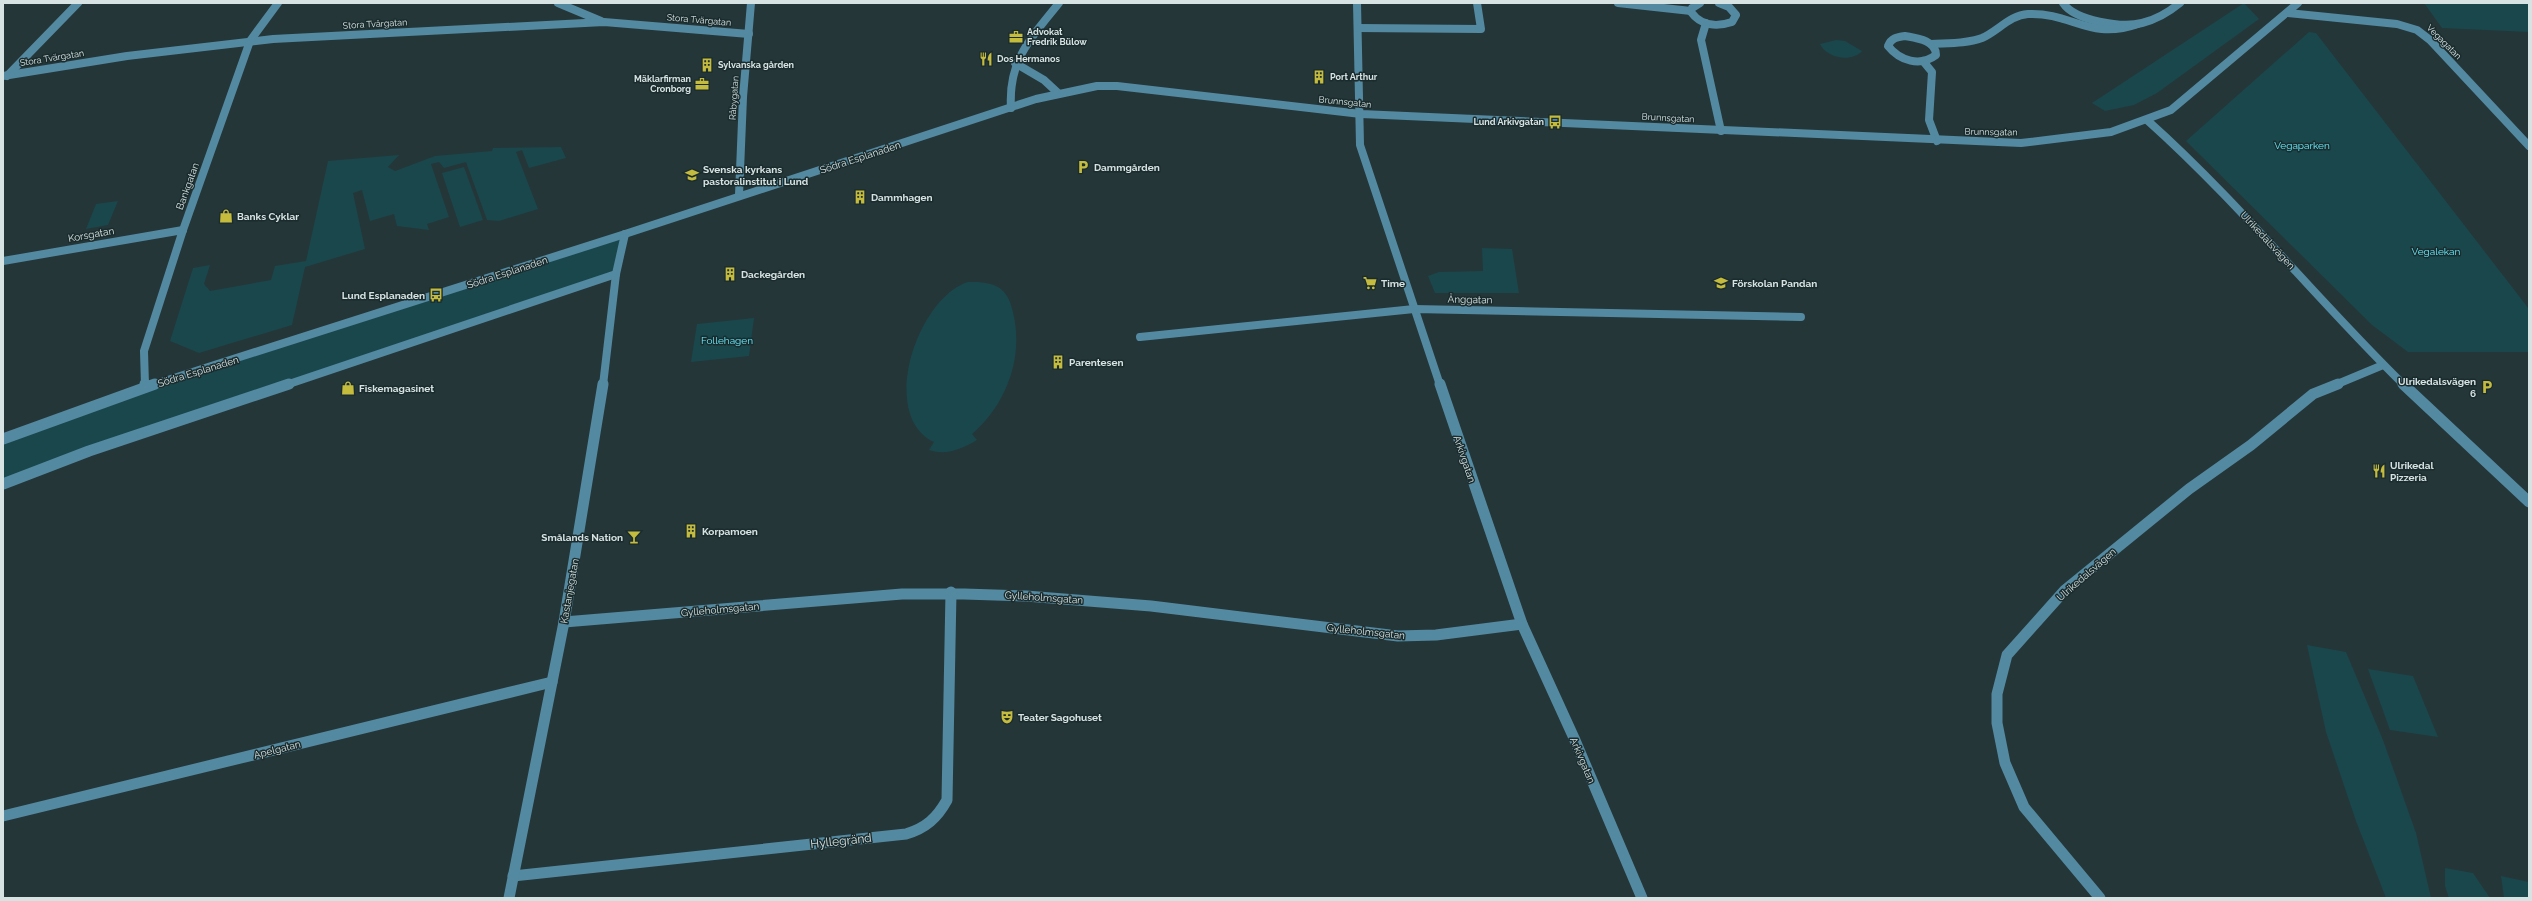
<svg xmlns="http://www.w3.org/2000/svg" width="2532" height="901" font-family="Raleway,sans-serif">
  <rect width="100%" height="100%" fill="#253638"/>
  <g fill="#1a474c">
    <path d="M2244,3L2259,19L2157,93L2134,105L2105,111L2092,103Z"/>
    <path d="M2424,3H2529V32L2442,28Z"/>
    <path d="M2309,32L2316,33L2529,309V352H2408L2372,325L2186,141Z"/>
    <path d="M1836,40L1845,41L1862,51C1852,63 1826,58 1820,44Z"/>
    <path d="M561,147L566,158L529,168L522,150L516,152L538,209L499,221L487,220L466,162L444,168L439,162L431,164L449,217L427,224L429,230L397,226L394,214L370,221L362,190L353,193L365,249L305,267L292,325L199,353L170,341L193,268L210,265L204,284L210,291L271,280L275,266L306,261L328,161L399,155L388,167L395,171L435,156L492,151L493,148Z"/>
    <path d="M464,167L483,220L460,227L442,173Z"/>
    <path d="M118,201L108,225L86,229L96,204Z"/>
    <path d="M625,234L616,274L3,484V439L94,405Z"/>
    <path d="M1482,248L1512,249L1519,293H1435L1428,276L1439,272L1483,271Z"/>
    <path d="M968,282C997,281 1009,288 1014,317C1023,360 1005,406 972,434L977,440C962,449 946,456 929,450L934,442C878,416 917,298 968,282Z"/>
    <path d="M754,318L749,356L691,362L697,324Z"/>
    <path d="M2307,645L2346,652L2383,740L2416,833L2431,898H2386L2356,821L2326,732Z"/>
    <path d="M2368,669L2413,676L2438,737L2390,730Z"/>
    <path d="M2445,868L2473,873L2490,898H2449L2445,886Z"/>
    <path d="M2501,876L2529,882V898H2504Z"/>
  </g>
  <g fill="none" stroke-linecap="round" stroke-linejoin="round">
    <g stroke="#538aa1" stroke-width="8">
      <path d="M558,3L601,21"/>
      <path d="M1357,3L1360,145L1440,385"/>
      <path d="M1618,3L1691,11"/>
      <path d="M1700,3L1692,8L1691,12C1701,26 1717,27 1732,22L1736,15L1729,7L1719,3"/>
      <path d="M2063,3C2075,21 2122,28 2142,23C2155,20 2169,12 2180,3"/>
      <path d="M2288,13L2397,24L2417,30L2430,40L2529,146"/>
      <path d="M1706,23L1701,40L1721,131"/>
      <path d="M1358,28L1481,29L1477,3"/>
      <path d="M1905,36C1916,38 1936,40 1936,55C1920,67 1900,61 1888,46C1891,38 1897,37 1905,36Z"/>
      <path d="M1931,44C1948,43 1966,44 1982,38C1998,31 2010,15 2028,14C2072,12 2089,41 2138,24"/>
      <path d="M1923,61L1932,72L1929,120L1937,141"/>
      <path d="M1015,63L1044,80L1058,93"/>
      <path d="M3,76L127,56L273,39L604,22L749,34"/>
      <path d="M7,76L78,3"/>
      <path d="M1011,108C1008,60 1031,38 1059,3"/>
      <path d="M2147,120C2239,202 2316,299 2404,385"/>
      <path d="M739,195L743,97L751,3"/>
      <path d="M3,261L183,230"/>
      <path d="M1140,337L1414,309L1801,317"/>
      <path d="M145,385L144,351L183,230L250,41L278,3"/>
      <path d="M152,385L625,234L1036,99L1097,86H1117L1361,114L2021,143L2111,132L2171,110L2298,3"/>
      <path d="M286,385L616,274"/>
      <path d="M603,385L616,274L625,234"/>
      <path d="M2335,385L2383,365"/>
    </g>
    <g stroke="#538aa1" stroke-width="11">
      <path d="M145,384V387"/>
      <path d="M1440,384L1522,624L1574,738L1642,898"/>
      <path d="M2403,384L2529,502"/>
      <path d="M3,439L155,384"/>
      <path d="M3,484L89,451L289,384"/>
      <path d="M564,622L902,594H964L1026,596L1151,606L1398,636L1436,635L1522,624"/>
      <path d="M3,816L552,682"/>
      <path d="M513,876L906,834C926,828 937,818 947,800L951,592"/>
      <path d="M509,898L564,622L603,384"/>
      <path d="M2100,898L2024,807L2005,763L1997,723V694L2007,655L2065,590L2189,489L2251,445L2313,394L2338,384"/>
    </g>
  </g>
  <defs>
    <g id="office-bare" transform="scale(1.08)"><path d="M-6-3h4V-5.5h4V-3h4V5H-6ZM-1-4.5V-3h2v-1.5ZM-6 0V1H6V0Z" fill="#c5bc3d" stroke="#1b2c2e" stroke-width="2.5" paint-order="stroke"/></g>
    <g id="restaurant-bare" transform="scale(1.08)"><path d="M-5-6h1v4h1v-4h1v4h1v-4h1v5L-1.5 .5V6h-2V.5L-5-1ZM5-6V6H3V1.5H1.5Q1.5-4 5-6Z" fill="#c5bc3d" stroke="#1b2c2e" stroke-width="2.5" paint-order="stroke"/></g>
    <g id="building-bare" transform="scale(1.08)"><path d="M-4-6H4V6H1V3H-1V6H-4ZM-2.5-4.3h1.7v1.8h-1.7ZM.8-4.3h1.7v1.8H.8ZM-2.5-1h1.7V.8h-1.7ZM.8-1h1.7V.8H.8Z" fill="#c5bc3d" stroke="#1b2c2e" stroke-width="2.5" paint-order="stroke"/></g>
    <g id="bus-bare" transform="scale(1.08)"><path d="M-5-6H5V4H4V6H2V4H-2V6H-4V4H-5ZM-3.5-4V0h7V-4ZM-3.5 1.2v1.5H-2V1.2ZM2 1.2v1.5H3.5V1.2Z" fill="#c5bc3d" stroke="#1b2c2e" stroke-width="2.5" paint-order="stroke"/></g>
    <g id="parking-bare" transform="scale(1.08)"><path d="M-3.5-5.5H1a3.5 3.5 0 0 1 0 7H-1V5.5H-3.5ZM-1-3.4V-.6H.8a1.4 1.4 0 0 0 0-2.8Z" fill="#c5bc3d" stroke="#1b2c2e" stroke-width="2.5" paint-order="stroke"/></g>
    <g id="university-bare" transform="scale(1.08)"><path d="M0-5L7-2L0 1L-7-2ZM-4 1L0 2.5L4 1V4Q0 6-4 4Z" fill="#c5bc3d" stroke="#1b2c2e" stroke-width="2.5" paint-order="stroke"/></g>
    <g id="shop-bare" transform="scale(1.08)"><path d="M-5-2.5h2.3a2.7 3.5 0 0 1 5.4 0H5L5.5 6h-11ZM-1.5-2.5h3a1.5 2.3 0 0 0-3 0Z" fill="#c5bc3d" stroke="#1b2c2e" stroke-width="2.5" paint-order="stroke"/></g>
    <g id="supermarket-bare" transform="scale(1.08)"><path d="M-6-5.5h2.5l.6 2H6L4.5 2H-2.5L-4.4-4H-6ZM-1.5 3.2a1.3 1.3 0 1 0 .1 0ZM3 3.2a1.3 1.3 0 1 0 .1 0Z" fill="#c5bc3d" stroke="#1b2c2e" stroke-width="2.5" paint-order="stroke"/></g>
    <g id="school-bare" transform="scale(1.08)"><path d="M0-5L7-2L0 1L-7-2ZM-4 1L0 2.5L4 1V4Q0 6-4 4Z" fill="#c5bc3d" stroke="#1b2c2e" stroke-width="2.5" paint-order="stroke"/></g>
    <g id="bar-bare" transform="scale(1.08)"><path d="M-6-5H6L.8 .8V4.5H3.5V6h-7V4.5H-.8V.8Z" fill="#c5bc3d" stroke="#1b2c2e" stroke-width="2.5" paint-order="stroke"/></g>
    <g id="theatre-bare" transform="scale(1.08)"><path d="M-5-5.5Q0-4 5-5.5V0Q5 5 0 6Q-5 5-5 0ZM-3.3-2.5H-1v1.5H-3.3ZM1-2.5H3.3v1.5H1ZM-2.8 1Q0 5.5 2.8 1Z" fill="#c5bc3d" stroke="#1b2c2e" stroke-width="2.5" paint-order="stroke"/></g>
  </defs>
  <g fill-rule="evenodd">
    <use href="#office-bare" x="1016" y="37"/>
    <use href="#restaurant-bare" x="986" y="59"/>
    <use href="#building-bare" x="707" y="65"/>
    <use href="#building-bare" x="1319" y="77"/>
    <use href="#office-bare" x="702" y="84"/>
    <use href="#bus-bare" x="1555" y="122"/>
    <use href="#parking-bare" x="1083" y="167"/>
    <use href="#university-bare" x="692" y="175"/>
    <use href="#building-bare" x="860" y="197"/>
    <use href="#shop-bare" x="226" y="216"/>
    <use href="#building-bare" x="730" y="274"/>
    <use href="#supermarket-bare" x="1370" y="283"/>
    <use href="#school-bare" x="1721" y="283"/>
    <use href="#bus-bare" x="436" y="295"/>
    <use href="#building-bare" x="1058" y="362"/>
    <use href="#parking-bare" x="2487" y="387"/>
    <use href="#shop-bare" x="348" y="388"/>
    <use href="#restaurant-bare" x="2379" y="471"/>
    <use href="#building-bare" x="691" y="531"/>
    <use href="#bar-bare" x="634" y="537"/>
    <use href="#theatre-bare" x="1007" y="717"/>
  </g>
  <g text-anchor="middle" stroke-width="3" stroke-linejoin="round" paint-order="stroke">
    <g font-size="9" fill="#d7e2e3" stroke="#1b2c2e">
      <text transform="translate(699 20) rotate(5)" y="3">Stora Tvärgatan</text>
      <text transform="translate(375 24) rotate(-3)" y="3">Stora Tvärgatan</text>
      <text transform="translate(2444 42) rotate(45)" y="3">Vegagatan</text>
      <text transform="translate(52 58) rotate(-9)" y="3">Stora Tvärgatan</text>
      <text transform="translate(734 98) rotate(-86)" y="3">Råbygatan</text>
      <text transform="translate(1345 102) rotate(6)" y="3">Brunnsgatan</text>
      <text transform="translate(1668 118) rotate(3)" y="3">Brunnsgatan</text>
      <text transform="translate(1991 132) rotate(1)" y="3">Brunnsgatan</text>
    </g>
    <g font-size="9" font-weight="bold" fill="#d7e2e3" stroke="#1b2c2e" text-anchor="start">
      <text x="1027" y="35">Advokat<tspan x="1027" dy="10">Fredrik Bülow</tspan></text>
      <text x="997" y="62">Dos Hermanos</text>
      <text x="718" y="68">Sylvanska gården</text>
      <text x="1330" y="80">Port Arthur</text>
      <text x="691" y="82" text-anchor="end">Mäklarfirman<tspan x="691" dy="10">Cronborg</tspan></text>
      <text x="1544" y="125" text-anchor="end">Lund Arkivgatan</text>
    </g>
    <g font-size="10" fill="#66edfe" stroke="#1b2c2e">
      <text x="2302" y="149">Vegaparken</text>
      <text x="2436" y="255">Vegalekan</text>
      <text x="727" y="344">Follehagen</text>
    </g>
    <g font-size="10" fill="#d7e2e3" stroke="#1b2c2e">
      <text transform="translate(860 157) rotate(-18)" y="4">Södra Esplanaden</text>
      <text transform="translate(187 186) rotate(-70)" y="4">Bankgatan</text>
      <text transform="translate(91 234) rotate(-10)" y="4">Korsgatan</text>
      <text transform="translate(2268 240) rotate(47)" y="4">Ulrikedalsvägen</text>
      <text transform="translate(507 272) rotate(-18)" y="4">Södra Esplanaden</text>
      <text transform="translate(1470 299) rotate(1)" y="4">Änggatan</text>
      <text transform="translate(198 371) rotate(-17)" y="4">Södra Esplanaden</text>
      <text transform="translate(1465 459) rotate(71)" y="4">Arkivgatan</text>
      <text transform="translate(2086 574) rotate(-41)" y="4">Ulrikedalsvägen</text>
      <text transform="translate(569 591) rotate(-80)" y="4">Kastanjegatan</text>
      <text transform="translate(1044 597) rotate(4)" y="4">Gylleholmsgatan</text>
      <text transform="translate(720 609) rotate(-5)" y="4">Gylleholmsgatan</text>
      <text transform="translate(1366 631) rotate(6)" y="4">Gylleholmsgatan</text>
      <text transform="translate(277 749) rotate(-14)" y="4">Apelgatan</text>
      <text transform="translate(1583 760) rotate(67)" y="4">Arkivgatan</text>
    </g>
    <g font-size="10" font-weight="bold" fill="#d7e2e3" stroke="#1b2c2e" text-anchor="start">
      <text x="1094" y="171">Dammgården</text>
      <text x="703" y="173">Svenska kyrkans<tspan x="703" dy="12">pastoralinstitut i Lund</tspan></text>
      <text x="871" y="201">Dammhagen</text>
      <text x="237" y="220">Banks Cyklar</text>
      <text x="741" y="278">Dackegården</text>
      <text x="1381" y="287">Time</text>
      <text x="1732" y="287">Förskolan Pandan</text>
      <text x="425" y="299" text-anchor="end">Lund Esplanaden</text>
      <text x="1069" y="366">Parentesen</text>
      <text x="2476" y="385" text-anchor="end">Ulrikedalsvägen<tspan x="2476" dy="12">6</tspan></text>
      <text x="359" y="392">Fiskemagasinet</text>
      <text x="2390" y="469">Ulrikedal<tspan x="2390" dy="12">Pizzeria</tspan></text>
      <text x="702" y="535">Korpamoen</text>
      <text x="623" y="541" text-anchor="end">Smålands Nation</text>
      <text x="1018" y="721">Teater Sagohuset</text>
    </g>
    <g font-size="12" fill="#d7e2e3" stroke="#1b2c2e">
      <text transform="translate(841 841) rotate(-6)" y="4">Hyllegränd</text>
    </g>
  </g>
  <rect width="2532" height="901" fill="none" stroke="#d7e2e3" stroke-width="8"/>
</svg>
